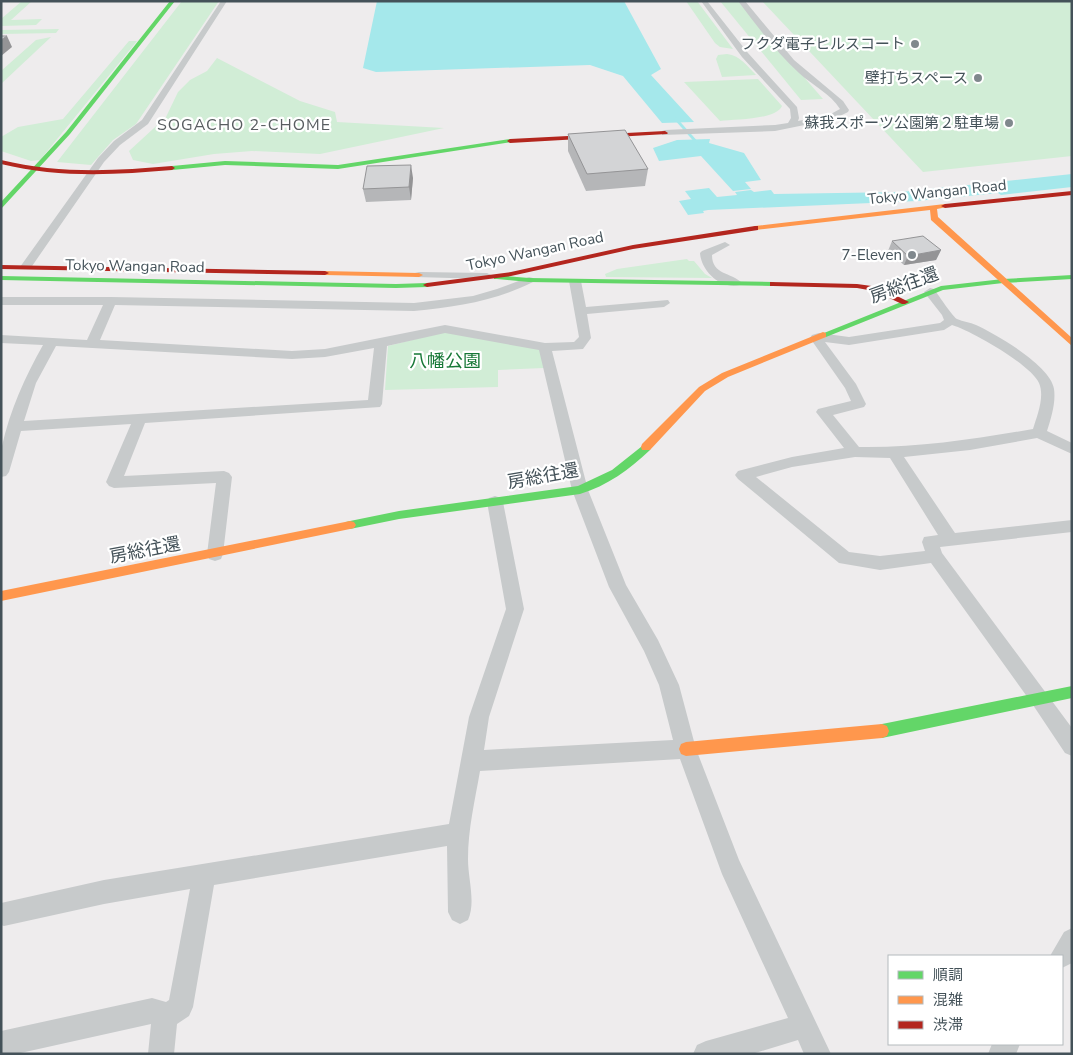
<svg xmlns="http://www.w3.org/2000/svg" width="1073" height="1055" font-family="'Nunito Sans','Noto Sans JP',sans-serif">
  <rect width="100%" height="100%" fill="#eeeced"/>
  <g fill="#d1edd6">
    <path d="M22,1H32L11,20L42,19L36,25L1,26V19Z"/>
    <path d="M182,1H219L136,124L113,140L91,165L57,162Z"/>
    <path d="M686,1H697L733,49L720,47L715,43Z"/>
    <path d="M720,1H738L823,99L801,100Z"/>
    <path d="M762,1H1072V156L923,172Z"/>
    <path d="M59,29L56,33L1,34V30Z"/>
    <path d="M51,37L1,84V71L36,40Z"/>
    <path d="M129,41H137L40,160L31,161L1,151V137L18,127L63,119Z"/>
    <path d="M727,54C741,56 747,66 756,75L722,77L716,59L718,55Z"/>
    <path d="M217,58L300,101L335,112L337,122L444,128L320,154L252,151L214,154L153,164L133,160L129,151L166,117L178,92L190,80L207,71Z"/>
    <path d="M758,79L782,106C776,120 735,119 720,121L684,82Z"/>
    <path d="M687,259L689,261H694L705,274L712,278L606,277L605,274L617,269Z"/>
    <path d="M444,332L543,348L544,368L498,370V387L385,390L388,346Z"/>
  </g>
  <g fill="#a5e8eb">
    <path d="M377,1H624L661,69L651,75L694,122L662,123L623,76L590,65L376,72L363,68Z"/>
    <path d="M710,139L709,143L744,153L761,180L745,182L751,189L733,191L701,156L659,161L653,148L677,140Z"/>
    <path d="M1072,174V187L1001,195L998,193L917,201L708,210L703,211L704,213L688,215L679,201L691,199L685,191L709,188L717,197L737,195L735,192L751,190L754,192L771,190L774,194L901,192Z"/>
  </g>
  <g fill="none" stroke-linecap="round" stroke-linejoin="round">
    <path fill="#a5e8eb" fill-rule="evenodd" d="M673,116H675L700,144V146H698L673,118Z"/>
    <g fill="#c7cacb" fill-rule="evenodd">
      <path d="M221,1H227L148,124L120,145L104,162L30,269H22L20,267L98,158L114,141L142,120Z"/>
      <path d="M701,1H707L748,53L797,107L799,118L798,121L829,115L840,109C831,94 812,85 799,73C776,52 757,26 738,1H745L794,60L843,101L849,110L848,112L834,119L775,131L662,135V131L665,130L775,125L788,123L791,118L790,109L742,57Z"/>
      <path d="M725,242L730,245L712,255C712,275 731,272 742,283L740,285C721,290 701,271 700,253L702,251Z"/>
      <path d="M419,272L487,273L493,276L487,279L415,277L413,275L415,273Z"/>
      <path d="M529,277L533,278L535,280L533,282C495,301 456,307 414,311L115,305L100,340L292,351L325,349L445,325L545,343L574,342L579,337L569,281L571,279H579L581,281L586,307L668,300L670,303L664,307L587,314L591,338L583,349L552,351L588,490L626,585L658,640L679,685L696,749L739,860L831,1054H804L798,1040L752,1054H693L697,1045L706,1041L788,1018L722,874L680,759L480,771C475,800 468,829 468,859C468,879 476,902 468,920L460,924L452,920L448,912L447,846L214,885L193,1007L189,1016L177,1024L174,1054H148L151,1024L16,1054H1V1031L152,998L166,1002L169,1000L190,889L104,904L4,926L1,925V903L104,880L449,824L469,717L506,609L487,502L489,498L495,496L501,498L503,502L524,609L489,717L484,750L673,740L659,685L644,651L609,587L572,490L539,350L445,333L387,346L382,404L380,407L145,423L124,476L224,471L229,473L232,477L223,554L221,559L215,561L209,559L207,554L216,483L114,488L109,486L106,482L131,424L21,431L9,472L6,476L1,477C1,468 0,456 2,446C10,410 25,377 43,345L1,343V335L87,340L103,305H1V297H111L414,303L473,296L497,289ZM56,346L292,359L325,357L374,348L368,400L24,421L36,383Z"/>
      <path d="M930,288L934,289C939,296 953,317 957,319C963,322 970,322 976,325C996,334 1051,366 1054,389C1056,403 1051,418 1047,431L1072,443V454L1037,438L970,450L904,457L955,533L1072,520V532L940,547L942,553L1072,728V756L1065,753L1033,705L931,563L880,570L839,563L738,479L735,475L738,471L792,457L844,448L816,412L818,409L851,401L845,388L810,338L812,335L819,333L849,337L940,323L944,320L942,315L924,292ZM952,325C972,331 1031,365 1039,383C1045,397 1037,416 1033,429C975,439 918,448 859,447L833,415L864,407L866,404L856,384L825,342L849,345L944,330ZM855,457L890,458L938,535L924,537L922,542L925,551L880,556L849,552L756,477L792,467Z"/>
      <path d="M1072,928V963L1062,968V956H1050L1064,932Z"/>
      <path d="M992,1044H1020L1016,1054H988Z"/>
    </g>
    <g fill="#63d668" fill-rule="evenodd">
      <path d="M170,1H175L70,134L1,209V202L66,132Z"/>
      <path d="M510,139L512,140V142L338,169L225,165L172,170L169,168L172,166L225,161L338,165Z"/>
      <path d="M494,275L529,278L773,282L777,284L773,286L529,282L497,279H494Z"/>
      <path d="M1072,275V279L1003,283L943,290L826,337H820L819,335L941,286L1003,279Z"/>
      <path d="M1,276L396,284L427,283L431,285L427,287L396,288L1,280Z"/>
      <path d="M646,443L650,444L651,447L650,450C630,469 607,486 580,494L399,519L350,529L346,528L344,525L346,522L350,521L399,511L578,486L612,470Z"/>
      <path d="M1072,686V698L882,738L877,736L875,731L877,726L882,724Z"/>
    </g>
    <g fill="#ff974d" fill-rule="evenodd">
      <path d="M945,204L949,206L947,207L937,209L938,217L1072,338V346L931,220L930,210L755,230L751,228L755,226Z"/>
      <path d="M322,271L419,273L423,275L419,277L325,275H322Z"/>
      <path d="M823,332L826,333V337L728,377L705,391L650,450H642L641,447L642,444L699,387L722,373Z"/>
      <path d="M350,521L354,522L356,525L354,528L350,529L1,601V591Z"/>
      <path d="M882,724L887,726L889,731L887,736L882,738L686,756L681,754L679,749L681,744L686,742Z"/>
    </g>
    <g fill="#b3261e" fill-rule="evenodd">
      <path d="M665,131L668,133L667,134L510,143L507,141L510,139Z"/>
      <path d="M1,160C58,174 114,171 172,166L175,168L172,170C114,175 58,178 1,164Z"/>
      <path d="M1072,191V195L945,208L941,206L945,204Z"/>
      <path d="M755,226H758V230L633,249L511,276L427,287L423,285L427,283L511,272L633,245Z"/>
      <path d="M1,265L325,271L329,273L325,275L1,269Z"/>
      <path d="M770,282L857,284L879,287L909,302L905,304H902L874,291L857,288L773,286H770Z"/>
    </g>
  </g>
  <g fill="#b5b6b8">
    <path d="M568,134L648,169L645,186L586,191L568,151Z"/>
    <path d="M413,178L411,200L366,202L363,189Z"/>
    <path d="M892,241L941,250L936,260L904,265L888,251Z"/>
  </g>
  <g fill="#949496">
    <path d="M7,36L12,47L1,56V40Z"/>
    <path d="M411,165L413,178L411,200L409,187Z"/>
    <path d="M941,250L936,260L904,265L908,256Z"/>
  </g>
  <g fill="#d3d4d6" stroke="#949496">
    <path d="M1,36H7L1,40Z"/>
    <path d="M625,130L648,169L587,174L568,134Z"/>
    <path d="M411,165L409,187L363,189L367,166Z"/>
    <path d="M923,236L941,250L908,256L892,241Z"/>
  </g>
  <g fill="#80888d" stroke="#fff" stroke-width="2">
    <circle cx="915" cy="44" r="5"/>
    <circle cx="978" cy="78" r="5"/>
    <circle cx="1009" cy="123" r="5"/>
    <circle cx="912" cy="255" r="5"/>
  </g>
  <g text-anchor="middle" stroke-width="4.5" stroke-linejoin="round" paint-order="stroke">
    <g font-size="15" fill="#445259" stroke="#fff" text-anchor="end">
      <text x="905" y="49">フクダ電子ヒルスコート</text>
      <text x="968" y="83">壁打ちスペース</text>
      <text x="999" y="128">蘇我スポーツ公園第２駐車場</text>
      <text x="902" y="260">7-Eleven</text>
    </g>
    <g font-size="15" fill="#445259" stroke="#fff">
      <text transform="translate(937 192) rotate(-6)" y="5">Tokyo Wangan Road</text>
      <text transform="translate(535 251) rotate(-12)" y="5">Tokyo Wangan Road</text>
      <text transform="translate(135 266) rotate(1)" y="5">Tokyo Wangan Road</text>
    </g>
    <g font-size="16" letter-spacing="1" fill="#585d60" stroke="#fff">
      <text x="244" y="130">SOGACHO 2-CHOME</text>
    </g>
    <g font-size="18" fill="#445259" stroke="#fff">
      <text transform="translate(904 285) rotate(-20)" y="6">房総往還</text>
      <text transform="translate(543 476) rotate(-10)" y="6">房総往還</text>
      <text transform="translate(145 550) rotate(-11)" y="6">房総往還</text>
    </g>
    <g font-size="18" fill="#177837" stroke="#fff">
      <text x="445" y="367">八幡公園</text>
    </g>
  </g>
  <rect width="1073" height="1055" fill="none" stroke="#445259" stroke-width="5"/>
  <rect x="888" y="955" width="175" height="90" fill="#ffffff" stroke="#b4babd"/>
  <rect x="898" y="971" width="25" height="8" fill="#63d668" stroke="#b4babd"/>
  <text x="933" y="980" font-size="15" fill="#445259">順調</text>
  <rect x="898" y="996" width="25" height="8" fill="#ff974d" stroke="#b4babd"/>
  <text x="933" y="1005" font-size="15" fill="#445259">混雑</text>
  <rect x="898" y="1021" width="25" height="8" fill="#b3261e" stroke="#b4babd"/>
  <text x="933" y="1030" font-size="15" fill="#445259">渋滞</text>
</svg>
